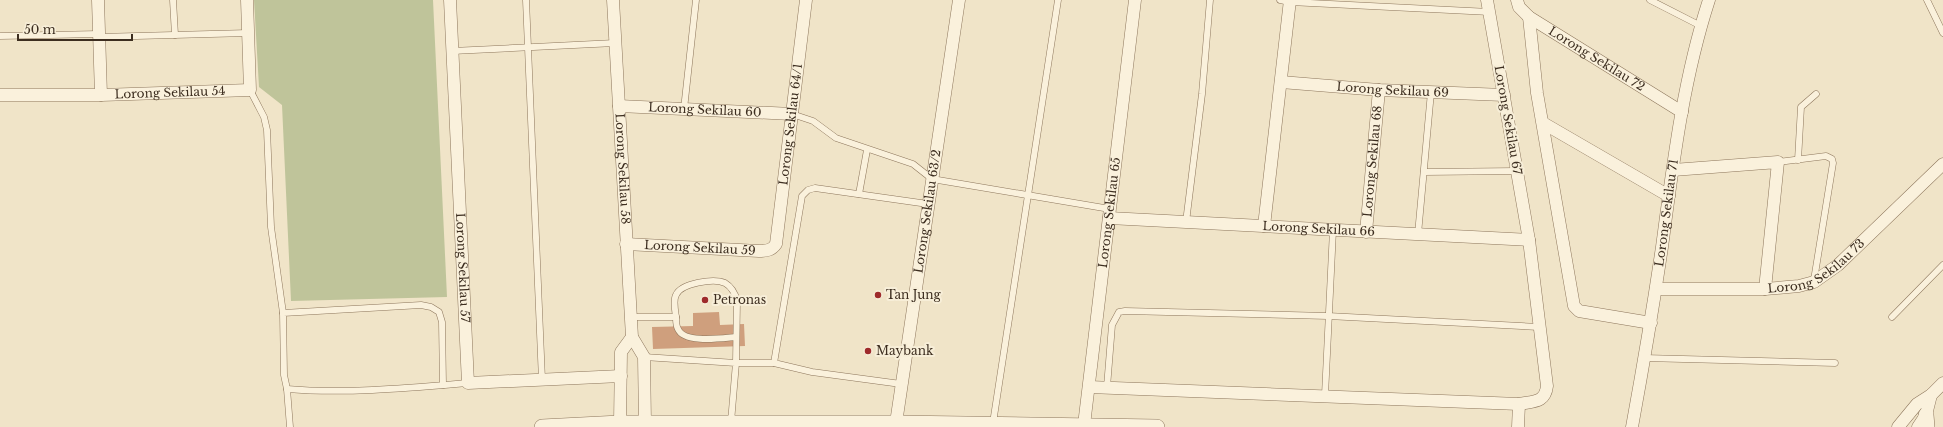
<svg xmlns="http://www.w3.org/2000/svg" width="1943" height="427" font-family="'Libre Baskerville',serif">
  <rect width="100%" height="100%" fill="#f0e4c8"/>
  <path fill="#bfc49a" d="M254,0H433L447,297L291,301L282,105L259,87Z"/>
  <path fill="#cf9f7d" d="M719,312L720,325L744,324L745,346L653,349L652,327L693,326V313Z"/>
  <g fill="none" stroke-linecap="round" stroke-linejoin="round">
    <g stroke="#8d765c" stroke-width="7">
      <g id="service">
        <path d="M173,0L175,35"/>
        <path d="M526,0L542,380"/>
        <path d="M1280,0L1290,2L1490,12"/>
        <path d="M1650,0L1701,26"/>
        <path d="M1927,0L1943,33"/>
        <path d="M0,36L99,34"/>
        <path d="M99,37L248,33"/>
        <path d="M452,51L615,43"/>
        <path d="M250,90L264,117L267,130L271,227L283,313"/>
        <path d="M684,109L696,0"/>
        <path d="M792,114L813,121L836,138L913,164L932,179L1110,209"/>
        <path d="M1798,160L1801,107L1816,94"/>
        <path d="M1778,162L1826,156L1832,159L1833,163L1814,280"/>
        <path d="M1424,172L1517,171"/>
        <path d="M859,194L867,150"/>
        <path d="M1186,222L1202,94L1210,0"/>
        <path d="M1418,234L1431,92"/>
        <path d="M631,317H676C675,310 673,300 676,295C681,283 714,278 725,283C732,287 735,293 737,301L736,363H774"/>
        <path d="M676,317C676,321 676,326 678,329C684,344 723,338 736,337"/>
        <path d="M1892,317L1943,265"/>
        <path d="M644,357L736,363L731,422"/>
        <path d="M1644,358L1835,363"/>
        <path d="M901,384L812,372L774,363L802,196L808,190L815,188L928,204"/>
        <path d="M1107,387L1112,325L1119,312L1125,311L1328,316L1539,327"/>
        <path d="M287,389C345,394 409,388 468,383"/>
        <path d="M1325,395L1333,230"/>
        <path d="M993,423L1058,0"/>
        <path d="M290,427L287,389L284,375L283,313L421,305L431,307L439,312L442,322L443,385"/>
      </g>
    </g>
    <g stroke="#8d765c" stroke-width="13">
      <g id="minor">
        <path d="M98,0L101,95"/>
        <path id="s1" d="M450,0L468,383L621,376"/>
        <path id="s2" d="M613,0L632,337L644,357L645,423"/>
        <path id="s3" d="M1517,0L1519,7L1529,17L1682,112"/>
        <path d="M1529,17L1537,93L1574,306L1579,311L1651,323"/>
        <path id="s4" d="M1281,82L1379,90L1504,95"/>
        <path id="s5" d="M0,95H101L250,90L247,0"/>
        <path id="s6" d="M619,106L792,114"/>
        <path d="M1543,123L1669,196"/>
        <path d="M1673,170L1778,162L1765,289"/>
        <path id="s7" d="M1109,218L1529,240"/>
        <path d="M1264,226L1290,0"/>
        <path id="s8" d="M1366,232L1379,90"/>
        <path id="s9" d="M626,244L759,251C767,251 772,250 776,244L806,0"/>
        <path id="s10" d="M1656,289H1765L1799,286L1814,282L1838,265L1943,164"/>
        <path d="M1089,387L1519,404C1534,401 1545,403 1547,386L1529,240L1487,0"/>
        <path d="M620,423L621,352L632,337"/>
        <path id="s11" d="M896,423L959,0"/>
        <path id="s12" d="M1084,425L1135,0"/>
        <path d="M1518,427L1519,404"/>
        <path id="s13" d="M1632,427C1643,367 1653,308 1662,247C1673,164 1683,80 1709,0"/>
        <path d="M1898,427L1917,404L1931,395L1943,383"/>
        <path d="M1918,427L1926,415L1931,395"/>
      </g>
    </g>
    <g stroke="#8d765c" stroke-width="16">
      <g id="tertiary">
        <path d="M1926,415L1927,427"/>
        <path d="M542,427L620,423H896L1157,427"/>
      </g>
    </g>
    <use href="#service" stroke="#faf1dc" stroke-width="6"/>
    <use href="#minor" stroke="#faf1dc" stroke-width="12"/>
    <use href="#tertiary" stroke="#faf1dc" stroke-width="15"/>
  </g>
  <g fill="#9e2a2b" stroke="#f7eed8" stroke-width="1.5">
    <circle cx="878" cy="295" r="4"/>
    <circle cx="705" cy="300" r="4"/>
    <circle cx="868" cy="351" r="4"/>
  </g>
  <g text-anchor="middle" stroke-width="4" stroke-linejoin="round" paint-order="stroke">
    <g font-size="12" fill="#3d2e20" stroke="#f7eed8">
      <text dy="4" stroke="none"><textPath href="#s3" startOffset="101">Lorong Sekilau 72</textPath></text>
      <text dy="4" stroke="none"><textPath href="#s4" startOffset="112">Lorong Sekilau 69</textPath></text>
      <text dy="4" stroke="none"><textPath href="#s5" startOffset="170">Lorong Sekilau 54</textPath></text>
      <text dy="4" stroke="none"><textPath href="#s6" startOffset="86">Lorong Sekilau 60</textPath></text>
      <text transform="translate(1508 120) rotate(80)" y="4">Lorong Sekilau 67</text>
      <text dy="4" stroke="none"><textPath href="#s9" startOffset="273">Lorong Sekilau 64/1</textPath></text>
      <text dy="4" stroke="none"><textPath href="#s8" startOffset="71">Lorong Sekilau 68</textPath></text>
      <text dy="4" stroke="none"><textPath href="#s2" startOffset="169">Lorong Sekilau 58</textPath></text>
      <text dy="4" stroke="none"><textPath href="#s11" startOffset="214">Lorong Sekilau 63/2</textPath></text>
      <text dy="4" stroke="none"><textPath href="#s12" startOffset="214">Lorong Sekilau 65</textPath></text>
      <text dy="4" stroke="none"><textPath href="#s13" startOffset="217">Lorong Sekilau 71</textPath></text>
      <text dy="4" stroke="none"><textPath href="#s7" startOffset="210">Lorong Sekilau 66</textPath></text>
      <text dy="4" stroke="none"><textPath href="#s9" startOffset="74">Lorong Sekilau 59</textPath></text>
      <text dy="4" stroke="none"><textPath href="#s10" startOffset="167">Lorong Sekilau 73</textPath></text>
      <text dy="4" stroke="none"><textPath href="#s1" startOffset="268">Lorong Sekilau 57</textPath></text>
    </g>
    <g font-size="12" fill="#3d2e20" stroke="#f7eed8" text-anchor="start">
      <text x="886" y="299">Tan Jung</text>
      <text x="713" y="304">Petronas</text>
      <text x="876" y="355">Maybank</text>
    </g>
  </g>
  <path d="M18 34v6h114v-6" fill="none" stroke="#3d2e20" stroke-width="2"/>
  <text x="24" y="34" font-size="12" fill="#3d2e20" stroke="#f7eed8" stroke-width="3" paint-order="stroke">50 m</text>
</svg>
